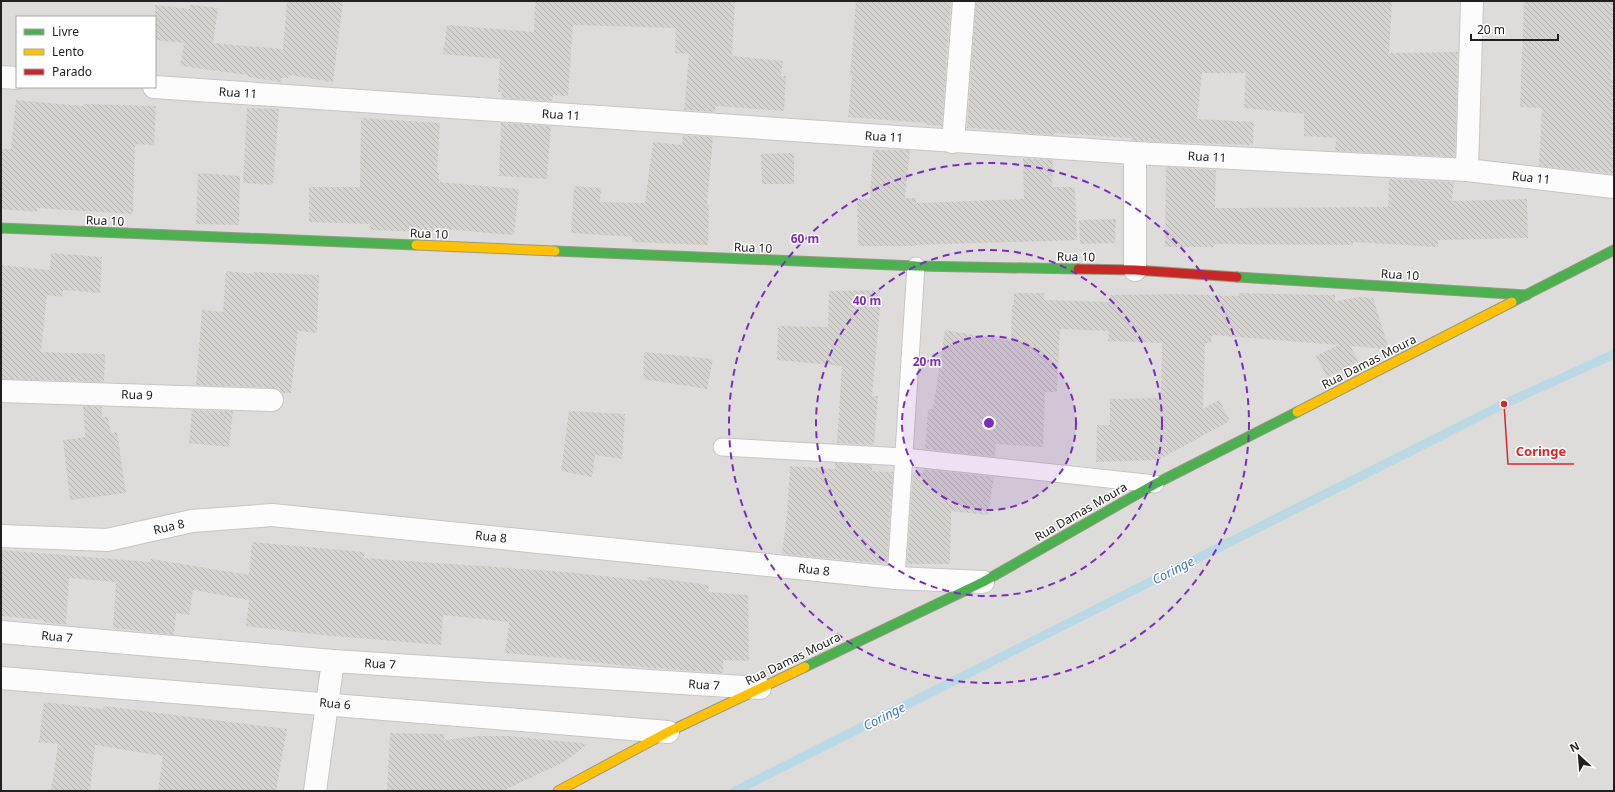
<svg xmlns="http://www.w3.org/2000/svg" width="1615" height="792" font-family="'Noto Sans',sans-serif">
  <defs>
    <pattern id="building-back-hatch" width="6" height="6" patternUnits="userSpaceOnUse"><rect width="6" height="6" fill="#d5d3d0"/><path d="M-1 5l2 2M0 0l6 6M5-1l2 2" fill="none" stroke="#b7b5b2"/></pattern>
  </defs>
  <rect width="100%" height="100%" fill="#eeede9"/>
  <path fill="#dddcda" fill-rule="evenodd" d="M1,1H1614V791H1ZM17,17H155V87H17Z"/>
  <g fill="none" stroke-linecap="round" stroke-linejoin="round">
    <path stroke="#bad9e4" stroke-width="9" d="M735,791L1504,404L1614,354"/>
  </g>
  <g fill="url(#building-back-hatch)">
    <path d="M287,1H343L333,82L289,75L288,78H281V82L248,77V75L180,66L184,43L155,40V5L189,9L190,5L218,8L213,43L283,49Z"/>
    <path d="M535,1H735L732,56L783,61L781,76H786L784,111L716,106L715,112L684,110L689,54L675,53L676,28L573,25L568,96L553,95L552,101L501,98L502,92H498L500,59L443,54L447,25L534,32Z"/>
    <path d="M856,1H951L942,126L927,125V123L848,117L852,76H850Z"/>
    <path d="M976,1H1392L1389,53L1458,52L1455,157L1335,151L1336,138L1304,136V114L1244,108L1246,73H1202L1197,119L1254,122L1253,145L1136,141L1131,140V138L1055,133L1054,135L1022,133V131L967,128Z"/>
    <path d="M1524,1H1614L1611,80H1614V174L1539,166L1542,108L1520,107Z"/>
    <path d="M16,100L83,106V104L156,106L154,145L135,144L133,214L37,208V212L1,209V149H11Z"/>
    <path d="M247,108L279,109L273,185L243,183Z"/>
    <path d="M361,118L440,123L437,172H439V182L519,189L514,235L434,228V232L370,230V224L309,222V187H360Z"/>
    <path d="M501,123L551,126L547,179L499,176Z"/>
    <path d="M683,135L713,137L707,204L709,205L708,245L632,242V237L571,233L574,186L601,188L600,202L645,203L653,142L682,145Z"/>
    <path d="M873,150H910L905,198H916V203L1024,199L1023,158L1053,160L1052,187H1075L1077,240L916,245V246H858L857,199H870Z"/>
    <path d="M794,153V184H762L761,154Z"/>
    <path d="M1166,167L1216,170L1215,208L1388,207L1389,179L1454,182L1452,201L1527,199L1528,238L1438,240V247L1353,242V245L1214,244V247H1165Z"/>
    <path d="M198,173L240,176L239,225L196,224Z"/>
    <path d="M1116,219L1115,243L1080,244L1079,220Z"/>
    <path d="M51,253L102,257L100,293L63,290L62,297L47,295L41,352L105,354L104,382L1,379V265L50,270Z"/>
    <path d="M226,271L254,274V272L319,275L317,333L298,331L291,393H282L278,389L272,388L196,385L202,310L223,312Z"/>
    <path d="M880,290V308L872,396H878L874,445L837,443L842,366L777,360L778,326L828,327L829,291Z"/>
    <path d="M1014,293H1044V300L1110,302V295L1175,294L1239,296V293L1331,295H1335V301L1361,297L1373,298L1389,349L1350,346L1359,361L1327,377L1316,356L1339,345L1212,335L1211,343H1205L1203,409L1219,400L1230,421L1158,460L1096,462L1097,425H1110V399L1161,398L1162,343L1108,341L1109,331L1060,329L1057,392H1045L1043,447L996,444L995,457L925,449L928,409H933L945,330L1011,341L1012,305H1014Z"/>
    <path d="M644,352L713,359L707,389L643,379Z"/>
    <path d="M83,406L102,407V417H108L111,433L117,432L126,493L70,500L63,440L85,437Z"/>
    <path d="M192,410L233,411L229,447L189,443Z"/>
    <path d="M569,411L625,414L622,459L595,455L592,477L561,471Z"/>
    <path d="M835,463L872,465V471L893,472L887,564L782,554L787,514L790,466L835,469Z"/>
    <path d="M923,469L994,477L988,515L951,511L950,564H907L913,472L923,473Z"/>
    <path d="M252,542L365,552L364,558L567,572L648,581V577L709,585L708,592L748,595L749,661L723,660V673L626,666L560,658L505,653L509,622L443,615L441,645L322,635L246,626L249,600L193,590L189,615L176,613L174,635L113,628L116,582L69,578L66,625L44,622V620L1,616V550L150,562L151,559L249,575Z"/>
    <path d="M44,702L103,709V706L287,729L276,791H158L163,756L95,745L90,791H51L58,744L39,742Z"/>
    <path d="M390,733L445,734L444,740L479,736H510L588,744L564,762L503,791H387Z"/>
  </g>
  <g fill="none" stroke-linecap="round" stroke-linejoin="round">
    <g stroke="#c7c6c5" stroke-width="19">
      <g id="lane">
        <path d="M722,447L904,457L1155,484"/>
        <path d="M896,578L916,266"/>
      </g>
    </g>
    <g stroke="#c7c6c5" stroke-width="24">
      <g id="street">
        <path d="M1,77L17,78"/>
        <path d="M154,87L1135,153L1467,170L1614,187"/>
        <path d="M953,142L964,1"/>
        <path d="M1135,153V270"/>
        <path d="M1467,170L1472,1"/>
        <path d="M1,391L272,400"/>
        <path d="M1,536L107,540L192,521L272,515L896,578L983,582"/>
        <path d="M1,632L333,661L760,688"/>
        <path d="M1,678L668,732"/>
        <path d="M315,791L333,661"/>
      </g>
    </g>
    <g stroke="#969a7f" stroke-width="11">
      <g id="fast">
        <path d="M1,228L416,245"/>
        <path d="M555,251L916,266L1078,269"/>
        <path d="M1237,277L1527,295"/>
        <path d="M1512,302L1614,250"/>
        <path d="M805,667L983,582L1155,484L1297,412"/>
      </g>
    </g>
    <g stroke="#969a7f" stroke-width="11">
      <g id="slow">
        <path d="M416,245L555,251"/>
        <path d="M1297,412L1512,302"/>
        <path d="M558,791L668,732L805,667"/>
      </g>
    </g>
    <g stroke="#969a7f" stroke-width="11">
      <path id="jam" d="M1078,269L1135,270L1237,277"/>
    </g>
    <use href="#lane" stroke="#fcfcfc" stroke-width="17"/>
    <use href="#street" stroke="#fcfcfc" stroke-width="22"/>
    <use href="#fast" stroke="#4caf50" stroke-width="9"/>
    <use href="#slow" stroke="#ffc107" stroke-width="9"/>
    <use href="#jam" stroke="#c62828" stroke-width="9"/>
  </g>
  <circle cx="989" cy="423" r="87" fill="#7b2cbf" fill-opacity=".12"/>
  <g fill="none" stroke="#7b2cbf" stroke-width="2" stroke-dasharray="7 5">
    <circle cx="989" cy="423" r="87"/>
    <circle cx="989" cy="423" r="173"/>
    <circle cx="989" cy="423" r="260"/>
  </g>
  <g text-anchor="middle" stroke-width="3" stroke-linejoin="round" paint-order="stroke">
    <g font-size="12" fill="#202020" stroke="#fff">
      <text transform="translate(238 93) rotate(4)" y="4">Rua 11</text>
      <text transform="translate(561 115) rotate(4)" y="4">Rua 11</text>
      <text transform="translate(884 137) rotate(4)" y="4">Rua 11</text>
      <text transform="translate(1207 157) rotate(3)" y="4">Rua 11</text>
      <text transform="translate(1531 178) rotate(6)" y="4">Rua 11</text>
      <text transform="translate(105 221) rotate(2)" y="4">Rua 10</text>
      <text transform="translate(429 234) rotate(2)" y="4">Rua 10</text>
      <text transform="translate(753 248) rotate(2)" y="4">Rua 10</text>
      <text transform="translate(1076 257) rotate(1)" y="4">Rua 10</text>
      <text transform="translate(1400 275) rotate(4)" y="4">Rua 10</text>
      <text transform="translate(1369 362) rotate(-27)" y="4">Rua Damas Moura</text>
      <text transform="translate(137 395) rotate(2)" y="4">Rua 9</text>
      <text transform="translate(1081 512) rotate(-30)" y="4">Rua Damas Moura</text>
      <text transform="translate(169 527) rotate(-13)" y="4">Rua 8</text>
      <text transform="translate(491 537) rotate(6)" y="4">Rua 8</text>
      <text transform="translate(814 570) rotate(6)" y="4">Rua 8</text>
      <text transform="translate(57 637) rotate(5)" y="4">Rua 7</text>
      <text transform="translate(793 659) rotate(-26)" y="4">Rua Damas Moura</text>
      <text transform="translate(380 664) rotate(4)" y="4">Rua 7</text>
      <text transform="translate(704 685) rotate(4)" y="4">Rua 7</text>
      <text transform="translate(335 704) rotate(5)" y="4">Rua 6</text>
    </g>
    <g font-size="13" font-style="italic" fill="#4477b9" stroke="#fff">
      <text transform="translate(1173 570) rotate(-27)" y="5">Coringe</text>
      <text transform="translate(884 716) rotate(-27)" y="5">Coringe</text>
    </g>
  </g>
  <circle cx="989" cy="423" r="6" fill="#7b2cbf" stroke="#fff" stroke-width="2"/>
  <g font-size="12" text-anchor="middle" font-weight="bold" fill="#7b2cbf" stroke="#fff" stroke-width="3" stroke-linejoin="round" paint-order="stroke">
    <text x="805" y="243">60 m</text>
    <text x="867" y="305">40 m</text>
    <text x="927" y="366">20 m</text>
  </g>
  <path fill="none" stroke="#d62828" stroke-width="1.5" d="M1504 404L1508 464H1574"/>
  <circle fill="#d62828" stroke="#fff" stroke-width="1.5" cx="1504" cy="404" r="4"/>
  <g font-size="13" text-anchor="middle" font-weight="bold" fill="#d62828" stroke="#fff" stroke-width="3" stroke-linejoin="round" paint-order="stroke">
    <text x="1541" y="456">Coringe</text>
  </g>
  <rect width="1615" height="792" fill="none" stroke="#202020" stroke-width="4"/>
  <rect x="16" y="16" width="140" height="72" fill="#ffffff" stroke="#a6a6a6"/>
  <rect x="24" y="29" width="20" height="6" fill="#4caf50" stroke="#a6a6a6"/>
  <text x="52" y="36" font-size="12" fill="#202020">Livre</text>
  <rect x="24" y="49" width="20" height="6" fill="#ffc107" stroke="#a6a6a6"/>
  <text x="52" y="56" font-size="12" fill="#202020">Lento</text>
  <rect x="24" y="69" width="20" height="6" fill="#c62828" stroke="#a6a6a6"/>
  <text x="52" y="76" font-size="12" fill="#202020">Parado</text>
  <g transform="translate(1579 756) rotate(334)" stroke="#ffffff" stroke-width="3" paint-order="stroke">
  <path d="M0-3L7 15L0 10L-7 15Z" fill="#202020"/>
  <text y="-6" font-size="11" font-weight="bold" text-anchor="middle" fill="#202020">N</text>
  </g>
  <path d="M1471 34v6h87v-6" fill="none" stroke="#202020" stroke-width="2"/>
  <text x="1477" y="34" font-size="12" fill="#202020" stroke="#ffffff" stroke-width="3" paint-order="stroke">20 m</text>
</svg>
